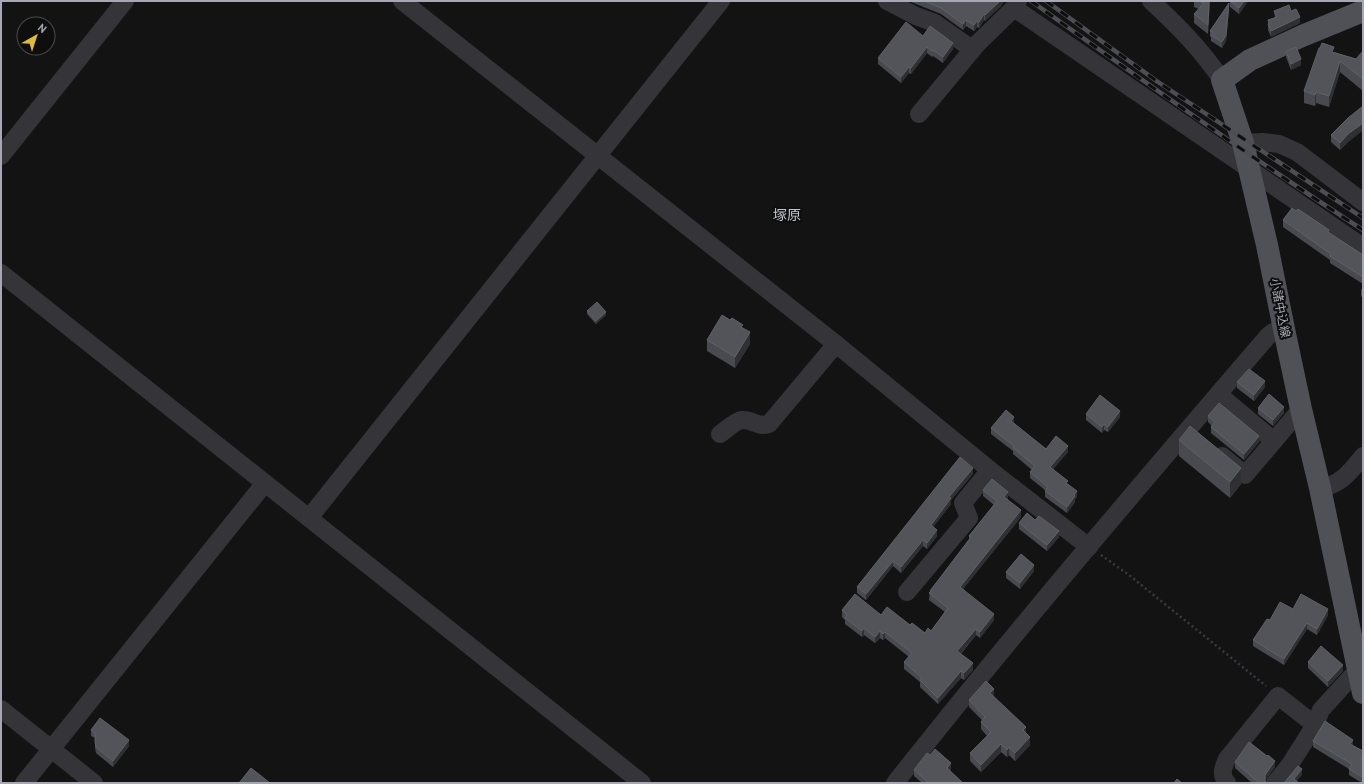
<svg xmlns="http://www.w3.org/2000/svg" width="1364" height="784" font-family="'PT Sans','Noto Sans JP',sans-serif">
  <rect width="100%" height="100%" fill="#131314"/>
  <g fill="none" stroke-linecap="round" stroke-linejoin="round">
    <path stroke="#3a3b40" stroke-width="2.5" stroke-dasharray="2 3" stroke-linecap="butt" d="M1101,555L1129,575L1266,686"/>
    <g stroke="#343439" stroke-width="18">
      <path d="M402,1L836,344L990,470L1089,547"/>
      <path d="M887,1L916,16L935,23L972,49"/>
      <path d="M1151,1C1179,27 1200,48 1222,80"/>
      <path d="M1014,8L1363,247"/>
      <path d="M919,114L978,43L1014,8L1018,1"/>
      <path d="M1243,143L1263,142L1279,144L1297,152L1363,202"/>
      <path d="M1,156L125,1"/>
      <path d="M1,273L642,783"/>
      <path d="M1218,394L1274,441"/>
      <path d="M720,434C726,430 735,421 742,420C752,419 758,428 769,424L836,344"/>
      <path d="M1222,456L1245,475L1301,409"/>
      <path d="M1320,488C1341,485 1351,471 1363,456"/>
      <path d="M309,518L721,1"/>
      <path d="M907,592L969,518L963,503L990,470"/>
      <path d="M1,709L94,783"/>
      <path d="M24,783L265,483"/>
      <path d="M895,783C1015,631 1142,483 1268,336L1273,332L1284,329"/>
      <path d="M1227,783C1220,775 1223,768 1227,759L1278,696L1315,725"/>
      <path d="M1275,783L1289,766L1315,725L1321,710L1351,677L1359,676"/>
    </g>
    <path stroke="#505157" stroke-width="22" d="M1363,11L1302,36L1250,60L1222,80L1243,143L1267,245L1284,329L1301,409L1320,488L1363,693"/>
    <g stroke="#4d4e53" stroke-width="4.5">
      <g id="rail">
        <path d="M1031,1C1140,79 1250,157 1363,230"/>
        <path d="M1046,1L1158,82L1363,218"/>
      </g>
    </g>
    <use href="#rail" stroke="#0e0e0f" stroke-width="3" stroke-dasharray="9" stroke-linecap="butt"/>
  </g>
  <g fill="#494a4f">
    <path d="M911,1H1004L1001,6L985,21L984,20L979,28L977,27L974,31L966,26L963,30L941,14L911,2Z"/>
    <path d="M1194,1H1210L1208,34L1194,23V14L1199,9L1194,7Z"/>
    <path d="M1230,1H1248L1239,14L1230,7Z"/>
    <path d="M1229,9L1226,41L1222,48L1211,41V37H1210V31Z"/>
    <path d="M1274,11H1291L1300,23L1271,37L1268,30V20L1275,18Z"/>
    <path d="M923,36L953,49L943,63L933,56L932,57L927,53L911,74L909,73L901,83L878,64V58Z"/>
    <path d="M1286,51L1301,65L1291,70L1286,57Z"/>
    <path d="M1363,51V91L1340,72L1329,107L1316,103L1315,106L1304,103V91L1334,52L1356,59Z"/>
    <path d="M1363,106V130L1348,142L1340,150L1331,142V135Z"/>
    <path d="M1296,211L1363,255V284L1330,263V260L1283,227V220Z"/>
    <path d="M1363,287V298L1361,296V290Z"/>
    <path d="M587,311L606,315L596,324L587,314Z"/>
    <path d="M743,328L750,344L735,368L707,351V340Z"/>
    <path d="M1237,382L1265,387L1254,401L1237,388Z"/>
    <path d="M1258,408L1284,413L1273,426L1258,414Z"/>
    <path d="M1086,414L1120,417L1108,432L1104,430L1102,433L1086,420Z"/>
    <path d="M1208,416L1259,442L1244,460L1211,433V427L1212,426L1208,422Z"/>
    <path d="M1014,423L1013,424L1046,449L1068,452L1053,469L1068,484L1077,497L1075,499V502L1067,513L1045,497V490L1030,478V472L1032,470L1013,454V451L991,434V428Z"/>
    <path d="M1179,440L1241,484L1230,498L1179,456Z"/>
    <path d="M973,474L951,500V504L933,527L937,536L927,549L923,546L901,573L893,566L866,600L857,593V587Z"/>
    <path d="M983,490L1008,498L1007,500L1021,517L963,589L994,620L980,638L976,635L961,654L973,670L964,680L961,678L938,704L920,687V682L904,669V662L909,657L885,638L883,640L880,638L875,643L864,635L862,637L845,624V620L842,617V610L881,615L910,625L925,633L931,631L945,612L929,600L930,591L969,540V536L994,505L983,496Z"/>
    <path d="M1035,520L1059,537L1047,551L1019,529V523Z"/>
    <path d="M1034,571L1020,589L1006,578V572Z"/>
    <path d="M1293,609L1328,615L1317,635L1307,629L1284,665L1253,646V640L1270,620Z"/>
    <path d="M1308,662L1343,671L1328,687L1308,668Z"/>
    <path d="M994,697L1026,733L1030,745L1015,761L1009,755L1007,757L1001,752L981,772L970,761V753L987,736L981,729V722L982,720L969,707V700Z"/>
    <path d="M91,730L129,746L113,767L96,753L95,748V738L91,736Z"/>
    <path d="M1313,741L1353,746L1363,751L1362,783L1349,775V769L1313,747Z"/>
    <path d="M930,755L951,769L950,771L963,783H922L914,776V770Z"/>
    <path d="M1235,762L1275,767L1265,780L1267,783H1252L1235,768Z"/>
  </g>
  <g fill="#2f3033">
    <path d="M1000,1H1004L1001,6L985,21V15Z"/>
    <path d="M1209,1H1210L1208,34V25Z"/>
    <path d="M1244,1H1248L1239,14V8Z"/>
    <path d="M1229,3L1226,41L1222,48V42Z"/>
    <path d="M984,14V20L979,28V22Z"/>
    <path d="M1300,17V23L1271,37V31Z"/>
    <path d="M966,20V26L963,30V24Z"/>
    <path d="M977,21V27L974,31V25Z"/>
    <path d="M953,43V49L943,63V57Z"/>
    <path d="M927,47V53L911,74V68Z"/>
    <path d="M1301,59V65L1291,70V64Z"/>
    <path d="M1340,61V72L1329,107V96Z"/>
    <path d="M909,67V73L901,83V77Z"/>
    <path d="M1316,92V103L1315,106V95Z"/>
    <path d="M1363,123V130L1348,142L1340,150V143L1348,134Z"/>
    <path d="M606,312V315L596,324V321Z"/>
    <path d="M750,332V344L735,368V357Z"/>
    <path d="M1265,381V387L1254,401V395Z"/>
    <path d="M1284,407V413L1273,426V420Z"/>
    <path d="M1120,411V417L1108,432V427Z"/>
    <path d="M1014,417V423L1011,427V421Z"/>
    <path d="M1104,424V430L1102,433V427Z"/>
    <path d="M1259,436V442L1244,460V454Z"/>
    <path d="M1068,446V452L1050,473V467Z"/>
    <path d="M973,468V474L951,500V504L931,530V525L949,497Z"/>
    <path d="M1241,468V484L1230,498V482Z"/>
    <path d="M1077,491V497L1075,499V502L1067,513V507Z"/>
    <path d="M1008,492V498L1004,504V497Z"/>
    <path d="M1021,510V517L960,593V587Z"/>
    <path d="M937,530V536L927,549V543Z"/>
    <path d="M1059,531V537L1047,551V545Z"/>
    <path d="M923,540V546L901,573V567Z"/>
    <path d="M893,561V566L866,600V594Z"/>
    <path d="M1034,565V571L1020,589V583Z"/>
    <path d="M1328,609V615L1317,635V629Z"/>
    <path d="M994,614V620L980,638V632Z"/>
    <path d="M1307,623V629L1284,665V659Z"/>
    <path d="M864,628V635L862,637V631Z"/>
    <path d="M976,629V635L957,658V651Z"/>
    <path d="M880,631V638L875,643V637Z"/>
    <path d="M885,632V638L883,640V634Z"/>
    <path d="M973,663V670L964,680V673Z"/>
    <path d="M1343,665V671L1328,687V681Z"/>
    <path d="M961,671V678L938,704V698Z"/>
    <path d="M994,689V697L990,693Z"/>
    <path d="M1026,727V735L1023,730Z"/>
    <path d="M1030,737V745L1015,761V753Z"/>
    <path d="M129,740V746L113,767V761Z"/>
    <path d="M1353,740V746L1350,744Z"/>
    <path d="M1001,744V752L981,772V765Z"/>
    <path d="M1009,747V755L1007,757V750Z"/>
    <path d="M1275,761V767L1265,781V775Z"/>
    <path d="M951,763V769L947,774V768Z"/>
    <path d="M1302,769V775L1295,783L1294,779Z"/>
    <path d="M1363,775V781L1362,783V777Z"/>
  </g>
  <g fill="#535459" stroke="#606167">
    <path d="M924,1H1000L985,15L984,14L979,22L977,21L974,25L966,20L963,24L941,8Z"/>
    <path d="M1199,1H1209L1208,25L1194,14L1204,3Z"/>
    <path d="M1230,1H1244L1239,8Z"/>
    <path d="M1229,3L1226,35L1222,42L1211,35L1213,32L1210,31Z"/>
    <path d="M1289,5L1291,11L1296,9L1300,17L1271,31L1268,24H1269L1268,20L1277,17L1274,11Z"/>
    <path d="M906,22L923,36L930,26L953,43L943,57L933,50L932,51L927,47L911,68L909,67L901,77L878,58Z"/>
    <path d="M1322,43L1334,47L1332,52L1356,59L1363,51V79L1340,61L1329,96L1316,92L1315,95L1304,91L1319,48H1320Z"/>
    <path d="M1296,47L1301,59L1291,64L1286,51Z"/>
    <path d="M1363,106V123L1348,134L1340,143L1331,135L1348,118Z"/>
    <path d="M1292,208L1296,211L1298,209L1329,230L1328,232L1363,255V277L1330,256L1331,254L1283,220Z"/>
    <path d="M597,302L606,312L596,321L587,311Z"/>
    <path d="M722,315L730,320L732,318L743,325L741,327L750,332L735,357L707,340Z"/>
    <path d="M1249,369L1265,381L1254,395L1237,382Z"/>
    <path d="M1269,394L1284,407L1273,420L1258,408Z"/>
    <path d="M1100,395L1120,411L1108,427L1104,424L1102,427L1086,414Z"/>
    <path d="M1219,403L1259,436L1244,454L1211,427L1215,422L1208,416Z"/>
    <path d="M1006,410L1014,417L1011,421L1046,449L1056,436L1068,446L1050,467L1068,481L1066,483L1077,491L1074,495L1075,496L1067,507L1045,491L1048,487L1030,472L1035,466L1013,448L1014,446L991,428Z"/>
    <path d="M1190,426L1241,468L1230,482L1179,440Z"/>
    <path d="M960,457L973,468L949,497L951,498L931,525L937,530L927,543L923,540L901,567L893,561L866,594L857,587Z"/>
    <path d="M992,479L1008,492L1004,497L1021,510L960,587L994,614L980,632L976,629L957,651L973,663L964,673L961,671L938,698L920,680L922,678L904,662L912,653L885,632L883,634L880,631L875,637L864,628L862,631L845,618L847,615L842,610L855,594L881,615L887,607L910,625L912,623L925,633L928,628L931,631L948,608L929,593L931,591H930L971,537L969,536L997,501L983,490Z"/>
    <path d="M1027,513L1035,520L1039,516L1059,531L1047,545L1019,523Z"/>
    <path d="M1021,554L1034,565L1020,583L1006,572Z"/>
    <path d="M1301,594L1328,609L1317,629L1307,623L1284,659L1253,640L1267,619L1270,620L1280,602L1293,609Z"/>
    <path d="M1321,646L1343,665L1328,681L1308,662Z"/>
    <path d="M986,681L994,689L990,693L1026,727L1023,730L1030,737L1015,753L1009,747L1007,750L1001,744L981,765L970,753L991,732L981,722L985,717L969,700Z"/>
    <path d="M100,718L129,740L113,761L96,747L95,742V733L91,730Z"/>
    <path d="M1325,721L1353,740L1350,744L1363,751V757L1361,760L1363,761V775L1362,777L1349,769L1352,764L1313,741Z"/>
    <path d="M1249,742L1267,756L1268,755L1275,761L1265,775V781L1267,783H1259L1235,762Z"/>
    <path d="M935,749L951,763L947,768L963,783H929L914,770L927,753L930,755Z"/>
    <path d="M1298,766L1302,769L1294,779L1299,783H1284Z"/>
    <path d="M251,768L270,783H239Z"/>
    <path d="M1177,779L1182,783H1174Z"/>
  </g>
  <g text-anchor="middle" stroke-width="4" stroke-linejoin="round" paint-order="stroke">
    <g font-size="12" fill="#a6a8b3" stroke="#0e0e0f">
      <text transform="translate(1280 308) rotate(79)" y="4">小諸中込線</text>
    </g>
    <g font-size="14" fill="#c6c8d0" stroke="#0e0e0f">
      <text x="787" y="220">塚原</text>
    </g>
  </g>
  <rect width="1364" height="784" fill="none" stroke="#a6a8b3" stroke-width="4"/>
  <g transform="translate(36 36) rotate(39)"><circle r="19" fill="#0e0e0f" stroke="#4b4c51"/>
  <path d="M0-3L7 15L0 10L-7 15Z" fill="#dfba40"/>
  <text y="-6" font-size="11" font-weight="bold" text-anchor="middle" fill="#a6a8b3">N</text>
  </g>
</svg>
